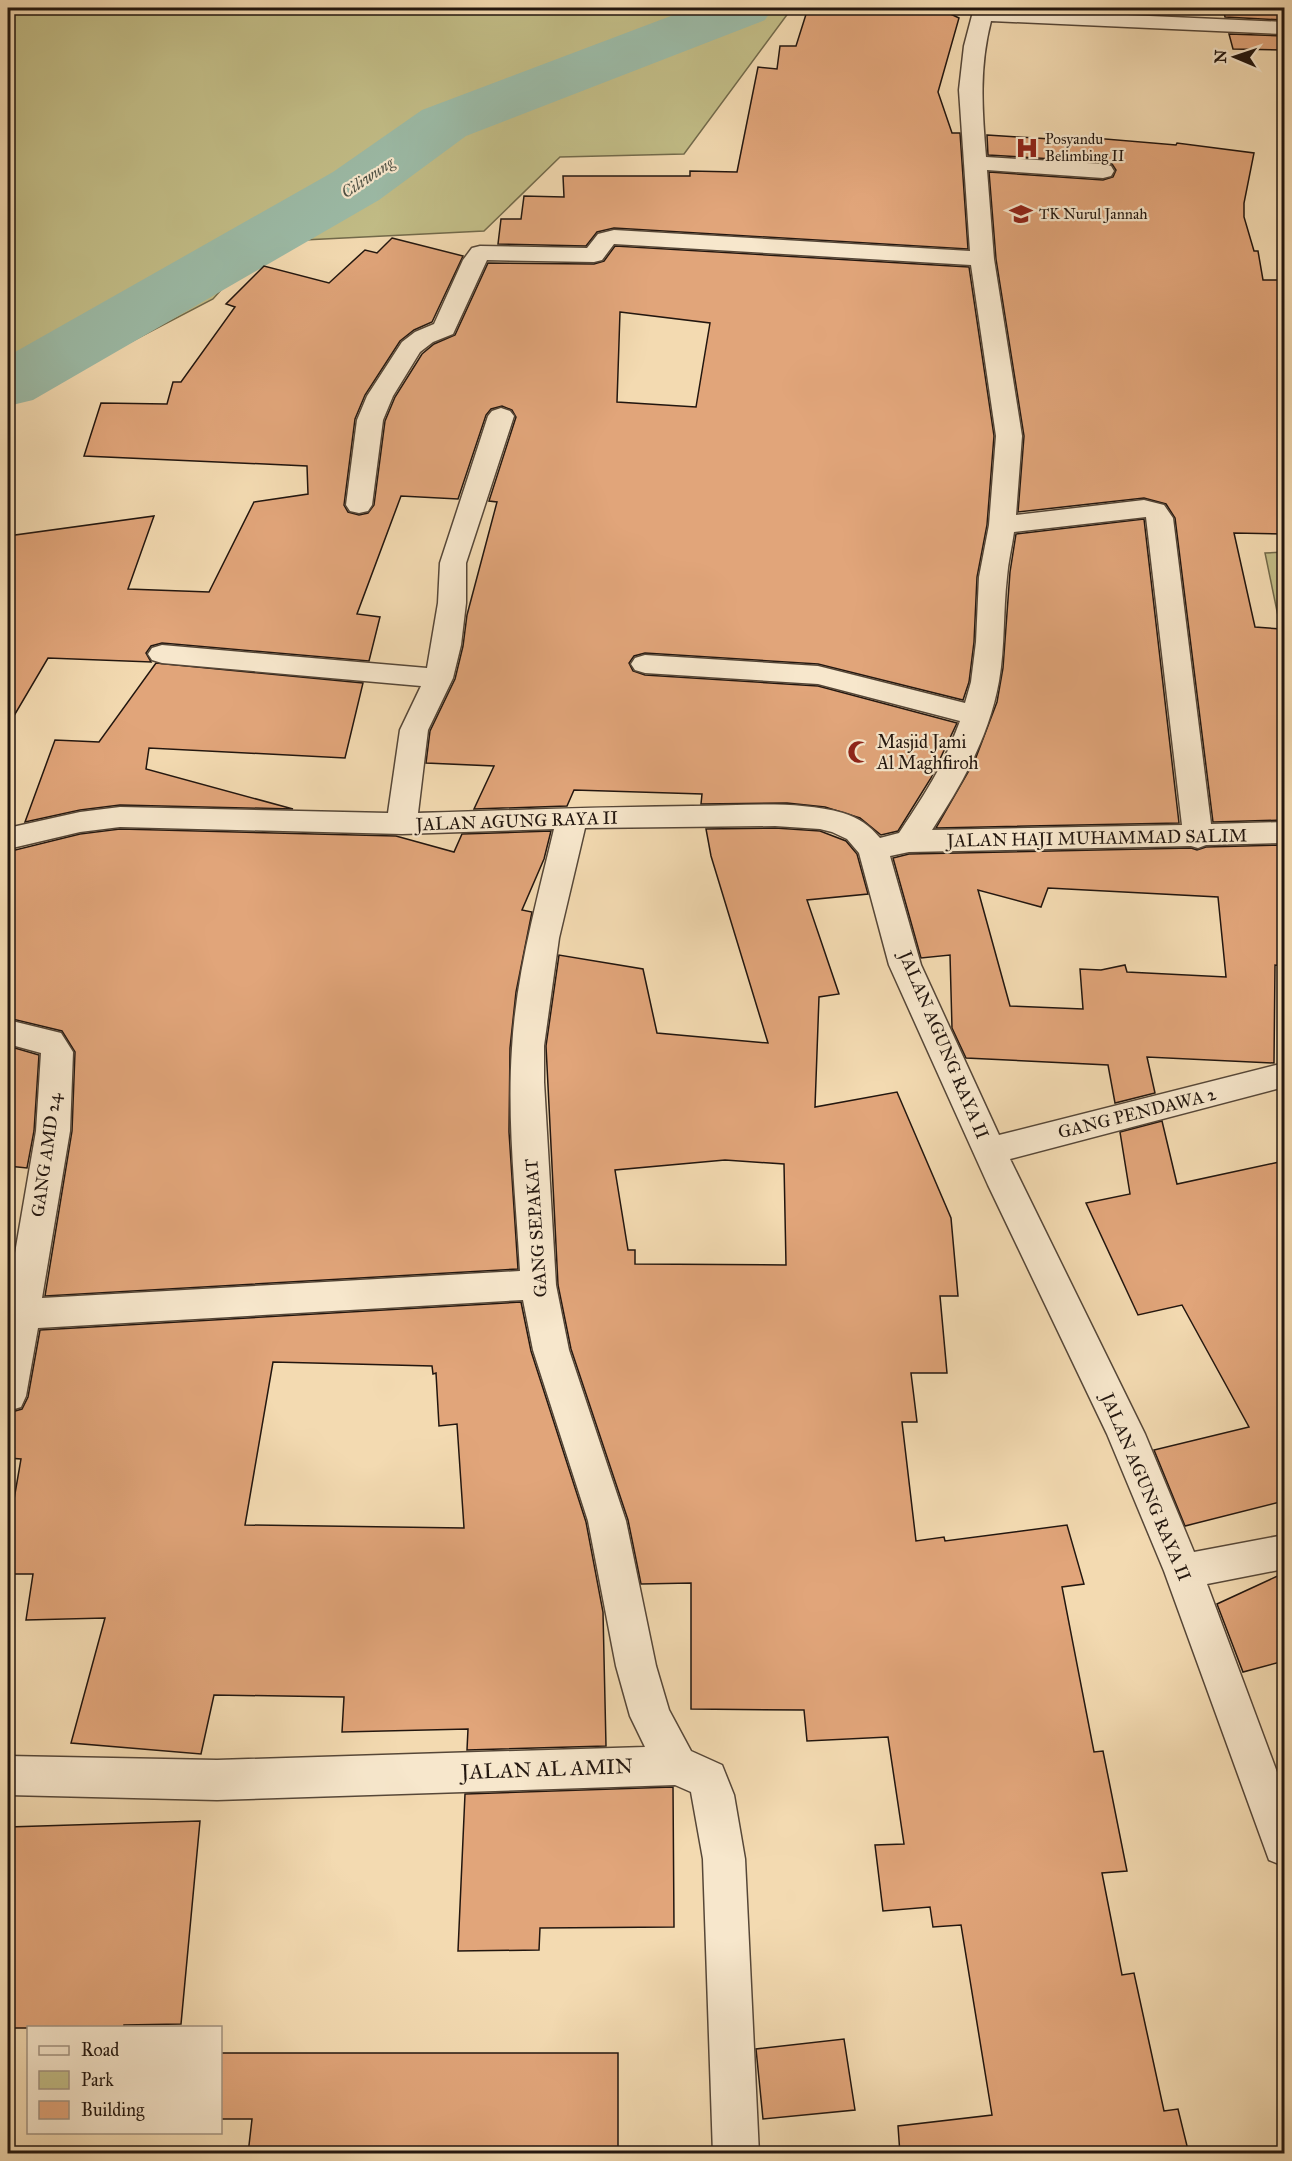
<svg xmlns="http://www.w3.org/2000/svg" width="1292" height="2161" font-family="'IM FELL Great Primer',serif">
  <rect width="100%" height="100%" fill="#f3dab1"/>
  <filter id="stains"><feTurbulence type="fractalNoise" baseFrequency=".00333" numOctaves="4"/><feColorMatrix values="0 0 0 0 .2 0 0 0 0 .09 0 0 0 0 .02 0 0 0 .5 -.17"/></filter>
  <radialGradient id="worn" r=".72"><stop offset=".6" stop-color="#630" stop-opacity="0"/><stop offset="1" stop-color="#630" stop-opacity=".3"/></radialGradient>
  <g fill="#c2bd87" stroke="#726a4b" stroke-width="1.5">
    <path d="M8,8H792L684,154L560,157L484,231L264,242L213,299L8,406Z"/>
    <path d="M1284,552V645L1265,553Z"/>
  </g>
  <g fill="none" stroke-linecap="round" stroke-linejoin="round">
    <path fill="#9cbba7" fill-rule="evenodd" d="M692,8H773L765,20L466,136L379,200L33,400L8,406V356L333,172L422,110Z"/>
  </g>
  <g fill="#e1a57a" stroke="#22160f" stroke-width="1.5" fill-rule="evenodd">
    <path d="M808,8H938L959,18L938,92L952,133H960L968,249L614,228L597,232L586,246L498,244L501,219H521L524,196L564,197L563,176H690V171L737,172L758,67L777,69L780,46H796Z"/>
    <path d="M1223,8H1284V20L1225,17Z"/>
    <path d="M1229,34L1284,36V50L1233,49Z"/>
    <path d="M987,135L1081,141L1082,137L1176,145L1177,143L1254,153L1244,203V217L1254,251H1258L1263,280H1284V534L1234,533L1255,627L1281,629L1284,661V820L1213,822L1175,518L1166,504L1144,498L1018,512L1024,436L996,259L989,172L1103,180L1113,177L1116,170L1112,164L1103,162L988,155Z"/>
    <path d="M392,238L463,256L432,322L414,330L400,341L365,395L355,419L344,505L348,512L359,515L368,513L374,505L385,421L395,397L422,354L434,344L455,335L488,263L594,264L604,261L615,246L969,267L994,436L987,525L977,577L974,642L969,682L963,700L818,664L645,653L634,656L629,663L633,671L645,675L818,686L957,723L931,778L898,831L881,835L860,818L825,807L787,803L701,804L702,794L574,790L567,806L474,809L494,766L426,763L430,731L455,679L463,646L467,615L497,502L489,501L516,417L512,410L502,406L491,409L486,415L458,499L401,496L357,614L380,617L369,661L162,643L151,646L146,653L151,662L48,658L8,726V536L154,516L128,589L209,592L254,502L308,494L307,466L84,456L101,403L167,404L173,382H181L235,307L226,304L264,266L329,283L365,250L377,253ZM620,312L710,323L696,407L617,402Z"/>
    <path d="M1144,519L1179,823L936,828L975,760L997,702L1003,668L1010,572L1016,534Z"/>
    <path d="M156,663L363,683L345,758L149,748L146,769L293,809L120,805L80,810L25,822L55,740L99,742Z"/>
    <path d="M775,828L820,831L846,841L857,854L868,894L807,900L839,994L819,997L815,1107L897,1092L951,1218L958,1296H940L947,1373H911L917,1422H902L916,1541L944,1537L945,1541L1067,1525L1084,1584L1062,1587L1094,1752L1103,1751L1127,1871L1102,1873L1122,1975L1134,1973L1164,2111L1178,2109L1189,2154H900L898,2126L992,2115L961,1925L933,1927L930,1907L883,1911L875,1845L904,1844L888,1737L807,1741L804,1710L691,1709V1583L641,1584L628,1520L571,1349L558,1285L546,1046L559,955L643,969L657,1033L768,1043L711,856L706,829ZM725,1160L784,1164L786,1265L635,1264V1250H628L615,1170Z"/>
    <path d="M120,829L396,836L454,852L462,834L551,831L544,859L522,910L532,912L516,992L510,1048L509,1132L518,1269L45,1296L72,1131L75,1052L62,1031L8,1018V866L11,851L80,834Z"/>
    <path d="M1284,845V966L1275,965L1274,1063L1147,1057L1155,1093L1115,1103L1108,1065L966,1058L952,1028L950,955L921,958L893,858L909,854L1191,848L1197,850L1206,847ZM1048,888L1218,897L1226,977L1127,972L1125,965L1101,970L1080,969L1083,1009L1010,1006L978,890L1041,907Z"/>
    <path d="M8,1046L39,1055L34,1131L27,1168L8,1166Z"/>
    <path d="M1162,1121L1177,1184L1284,1161V1501L1185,1526L1154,1450L1249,1427L1182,1305L1138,1315L1086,1203L1130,1194L1120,1132Z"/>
    <path d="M521,1302L531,1351L586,1522L603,1612L606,1746L467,1750L468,1729L342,1732L344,1697L214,1695L201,1754L71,1743L105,1618L26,1620L33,1574H8V1534L21,1459L8,1458V1413L22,1409L28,1397L40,1330ZM273,1362L432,1366L433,1374L436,1373L439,1426L457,1424L464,1528L245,1525Z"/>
    <path d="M1284,1573V1661L1243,1672L1217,1604Z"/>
    <path d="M673,1787L674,1927L540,1928L539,1950L458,1951L465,1794Z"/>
    <path d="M200,1821L181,2024L124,2025V2028H8V1827Z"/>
    <path d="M844,2039L855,2110L763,2119L756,2049Z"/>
    <path d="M220,2053H618V2154H248L252,2119H220Z"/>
  </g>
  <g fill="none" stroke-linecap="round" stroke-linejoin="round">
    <g stroke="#564738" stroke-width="3">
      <path id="minor" d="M974,8L1284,22V34L991,21C979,68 982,109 986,157L1103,164L1111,166L1114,171L1111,176L1103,178L987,170L994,259L1022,436L1016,515L1144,500L1164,505L1173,518L1211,824L1284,822V843L1206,845L1198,848L1191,846L909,852L890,856L921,965L999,1135L1284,1063V1087L1010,1159L1145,1434L1194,1552L1284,1535V1569L1207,1584L1284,1791V1866L1269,1860L1164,1571L1107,1434L988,1185L889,965L859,853L847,839L832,832L820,829L775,826L585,828L559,938L544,1046V1082L556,1285L569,1350L626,1521L656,1666L669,1710L691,1751L722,1765L734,1795L745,1859L759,2154H713L703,1859L691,1792L675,1785L217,1800L8,1795V1756L217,1760L645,1747L630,1716L616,1666L588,1521L533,1350L523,1300L38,1328L26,1396L21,1407L8,1411V1294L36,1131L41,1053L8,1044V1020L61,1033L73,1052L70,1131L42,1298L520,1271C516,1198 507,1122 512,1048C516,974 537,901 554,829L402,834L120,827L80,832L8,849V828L80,812L120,807L388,813L400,730L421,686L162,663L152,660L148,654L152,648L162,645L427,668L438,603L440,563L488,416L492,411L501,408L510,411L514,416L466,563V603L461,645L453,678L428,730L418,813C510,810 601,807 692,806C741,806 795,800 843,813C859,818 869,825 880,838L899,833C925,794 944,765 960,721L818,684L645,673L635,670L631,664L635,658L645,655L818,666L965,703L971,682L976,642L979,577L989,525L996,436L971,265L614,244L602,260L594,262L487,260L453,334L433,342L420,352L393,396L383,420L372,505L368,511L359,513L350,511L346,505L357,420L367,396L402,342L415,332L434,324L463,260L472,248L480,246L587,248L598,234L614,230L970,251L959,90L964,46ZM1146,517L1182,825L932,830C962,784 989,737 999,681C1005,647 1003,612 1007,577C1008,562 1012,547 1014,532Z"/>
    </g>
    <use href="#minor" fill="#f7e7cc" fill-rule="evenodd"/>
  </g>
  <defs>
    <g id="hospital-bare" transform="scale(1.8)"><path d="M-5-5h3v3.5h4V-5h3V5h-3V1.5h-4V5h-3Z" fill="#8f2418" stroke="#f7e7cc" stroke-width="2.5" paint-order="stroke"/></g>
    <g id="school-bare" transform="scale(1.8)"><path d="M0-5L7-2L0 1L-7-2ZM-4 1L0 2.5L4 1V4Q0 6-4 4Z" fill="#8f2418" stroke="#f7e7cc" stroke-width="2.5" paint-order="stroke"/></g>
    <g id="mosque-bare" transform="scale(1.8)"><path d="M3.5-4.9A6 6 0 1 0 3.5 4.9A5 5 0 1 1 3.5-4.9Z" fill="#8f2418" stroke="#f7e7cc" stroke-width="2.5" paint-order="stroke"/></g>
  </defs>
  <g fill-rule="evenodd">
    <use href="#hospital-bare" x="1027" y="148"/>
    <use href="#school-bare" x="1021" y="214"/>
    <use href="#mosque-bare" x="859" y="752"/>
  </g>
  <g text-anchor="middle" stroke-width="4.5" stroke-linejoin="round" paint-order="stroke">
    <g font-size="15" fill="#22160f" stroke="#f7e7cc" text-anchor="start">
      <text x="1045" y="144">Posyandu<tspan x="1045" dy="17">Belimbing II</tspan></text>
      <text x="1039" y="219">TK Nurul Jannah</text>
    </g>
    <g font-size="16" font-style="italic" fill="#4d5044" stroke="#f7e7cc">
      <text transform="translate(367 177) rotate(-34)" y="6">Ciliwung</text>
    </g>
    <g font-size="18" fill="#22160f" stroke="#f7e7cc" text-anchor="start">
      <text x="877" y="748">Masjid Jami<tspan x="877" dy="21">Al Maghfiroh</tspan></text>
    </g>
    <g font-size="18" fill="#22160f" stroke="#f7e7cc">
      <text transform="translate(517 821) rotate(-2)" y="6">JALAN AGUNG RAYA II</text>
      <text transform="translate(1097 838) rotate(-1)" y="6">JALAN HAJI MUHAMMAD SALIM</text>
      <text transform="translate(944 1045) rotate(67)" y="6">JALAN AGUNG RAYA II</text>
      <text transform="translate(1137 1113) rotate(-14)" y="6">GANG PENDAWA 2</text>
      <text transform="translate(46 1155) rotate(-82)" y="6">GANG AMD 24</text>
      <text transform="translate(536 1228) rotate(-94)" y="6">GANG SEPAKAT</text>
      <text transform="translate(1146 1487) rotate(67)" y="6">JALAN AGUNG RAYA II</text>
    </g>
    <g font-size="21" fill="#22160f" stroke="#f7e7cc">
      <text transform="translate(547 1769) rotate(-2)" y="7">JALAN AL AMIN</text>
    </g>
  </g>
  <rect width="1292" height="2161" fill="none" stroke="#f3dab1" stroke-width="30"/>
  <rect x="9" y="9" width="1274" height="2143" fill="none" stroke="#22160f" stroke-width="3"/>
  <rect x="15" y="15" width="1262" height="2131" fill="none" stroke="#22160f" stroke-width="1.5"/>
  <rect x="27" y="2026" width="195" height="108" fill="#f7e7cc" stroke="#a29380" stroke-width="1.5"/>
  <rect x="39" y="2046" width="30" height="9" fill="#f7e7cc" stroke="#a29380" stroke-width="1.5"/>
  <text x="81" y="2056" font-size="18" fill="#22160f">Road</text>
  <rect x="39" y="2071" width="30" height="18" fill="#c2bd87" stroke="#a29380" stroke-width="1.5"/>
  <text x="81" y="2086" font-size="18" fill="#22160f">Park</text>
  <rect x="39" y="2101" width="30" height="18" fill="#e1a57a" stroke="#a29380" stroke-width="1.5"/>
  <text x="81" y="2116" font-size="18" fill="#22160f">Building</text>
  <g transform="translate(1235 57) rotate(272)" stroke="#f7e7cc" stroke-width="4.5" paint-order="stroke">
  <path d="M0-4.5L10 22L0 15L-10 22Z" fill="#22160f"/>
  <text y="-9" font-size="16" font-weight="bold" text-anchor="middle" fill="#22160f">N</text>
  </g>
  <rect width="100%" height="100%" filter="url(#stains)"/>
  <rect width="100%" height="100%" fill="url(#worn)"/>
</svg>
